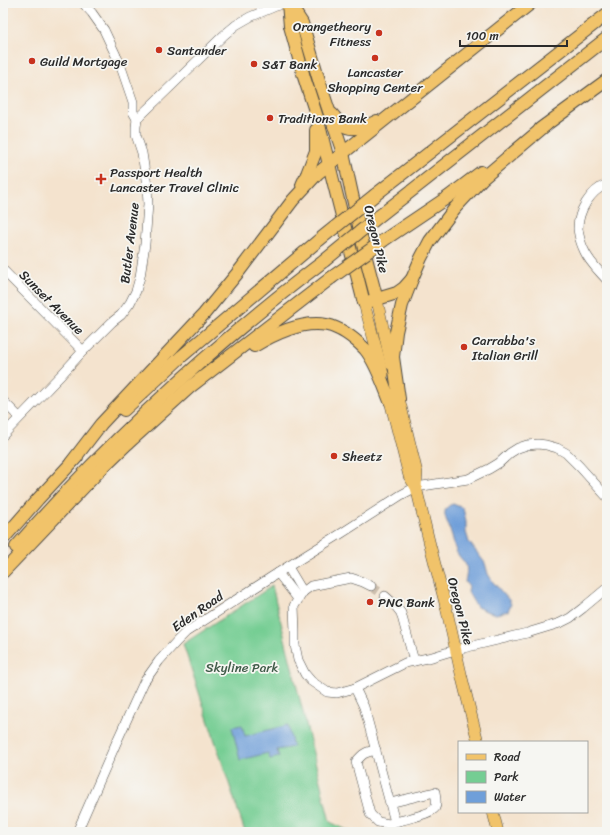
<svg xmlns="http://www.w3.org/2000/svg" width="610" height="835" font-family="Sriracha,sans-serif">
  <rect width="100%" height="100%" fill="#f6f6f2"/>
  <filter id="ink" filterUnits="userSpaceOnUse"><feTurbulence type="fractalNoise" baseFrequency=".025" numOctaves="2"/><feDisplacementMap in="SourceGraphic" scale="8" xChannelSelector="R" yChannelSelector="G"/><feConvolveMatrix kernelMatrix="1 2 1 2 8 2 1 2 1" color-interpolation-filters="sRGB"/></filter>
  <filter id="wash" filterUnits="userSpaceOnUse"><feTurbulence type="fractalNoise" baseFrequency=".012" numOctaves="4" result="noise"/><feDisplacementMap in="SourceGraphic" scale="16" xChannelSelector="R" yChannelSelector="G"/><feGaussianBlur stdDeviation="0.9" result="paint"/><feColorMatrix in="noise" values="0 0 0 0 0 0 0 0 0 0 0 0 0 0 0 0 0 1.4 0 .05"/><feComposite in="paint" operator="in"/></filter>
  <g filter="url(#wash)">
    <rect width="100%" height="100%" fill="#f4e3ce"/>
    <path fill="#75cd93" stroke="#507c5f" d="M272,586L330,822L351,832H245L183,644Z"/>
    <g fill="#6f9fd9" stroke="#4d6582">
      <path d="M453,504L463,508L466,521V532L469,542L485,563L488,574L493,582L509,600L511,604L508,611L496,614L486,611L477,607L473,601L468,592L469,587L465,582C466,576 468,569 465,563C462,559 458,556 456,551C453,544 453,536 450,530C449,524 444,518 445,512C445,508 449,505 453,504Z"/>
      <path d="M242,725L245,736L288,725L293,747L277,750L279,757L270,759L268,753L240,760L232,727Z"/>
    </g>
  </g>
  <g filter="url(#ink)">
    <g fill="none" stroke-linecap="round" stroke-linejoin="round">
      <path stroke="#ccbead" stroke-width="9" stroke-dasharray="9 4.5" stroke-linecap="butt" d="M371,586L385,596"/>
      <g stroke="#494743" stroke-width="10">
        <g id="minor">
          <path d="M83,3L92,13L104,30L120,64L133,102V112L137,119"/>
          <path d="M607,184C590,191 578,211 578,229C579,236 581,244 584,250C589,262 599,271 607,280"/>
          <path d="M3,270L83,351"/>
          <path d="M3,401L19,417"/>
          <path d="M3,435L62,374L83,351L112,322L121,315L130,303L136,291L140,277L145,244L148,204L147,186L142,153L136,135V127L137,119L224,35L236,25L250,17L283,3"/>
          <path d="M288,567L303,592"/>
          <path d="M278,573L298,599"/>
          <path d="M371,586L363,582L351,578L311,586L303,592L294,606L295,632V645L298,660L305,674L311,681L327,692L337,693L355,688L405,663L432,657L455,650L527,633L560,623L570,618L583,608L607,588"/>
          <path d="M385,596L394,604L401,613L414,661"/>
          <path d="M355,688L364,707L395,822C403,820 431,814 435,808C437,804 436,797 435,792L390,803"/>
          <path d="M376,750C366,752 363,753 356,762L370,814L378,822L389,824L395,822"/>
          <path d="M77,832L117,741L144,682L159,661L177,641L186,632L284,569L342,533L401,495L416,487L468,479L489,469L499,463L510,453L518,448L527,445L538,444L546,445L557,448L566,453L580,467L607,497"/>
        </g>
      </g>
      <g stroke="#494743" stroke-width="12">
        <g id="major">
          <path d="M377,300L391,364"/>
          <path d="M364,303L383,374"/>
          <path d="M397,390L417,473L416,487L429,541L446,607L462,678L478,742"/>
          <path d="M388,393L409,476L416,487"/>
          <path d="M493,812L498,832"/>
        </g>
      </g>
      <g stroke="#494743" stroke-width="14">
        <g id="highway">
          <path d="M288,3L290,26L304,77L317,117L364,303L397,293L404,288L412,279"/>
          <path d="M289,3L302,23L321,87L343,153L366,258L377,300"/>
          <path d="M332,114C335,117 337,121 341,124C351,132 367,127 377,121"/>
          <path d="M540,129L607,80"/>
          <path d="M302,185L307,174L316,151V130"/>
          <path d="M375,195L607,14"/>
          <path d="M378,217L607,38"/>
          <path d="M384,240L448,197L481,172"/>
          <path d="M254,346C274,334 303,320 327,325C341,328 355,339 365,349C376,362 384,386 390,401"/>
          <path d="M399,399L393,357L396,332L402,305L412,279L421,258L430,241L455,208L482,179L546,125"/>
          <path d="M124,410L182,356L319,240"/>
          <path d="M71,463L101,424L204,314L240,270L293,200L318,173L531,3"/>
          <path d="M3,539L38,499L77,457"/>
          <path d="M16,547C91,461 174,382 262,310C282,293 303,277 324,261"/>
          <path d="M3,572L102,468L127,444L190,387L331,278"/>
        </g>
      </g>
      <use href="#minor" stroke="#fff" stroke-width="9"/>
      <use href="#major" stroke="#f1c36a" stroke-width="11"/>
      <use href="#highway" stroke="#f1c36a" stroke-width="12"/>
      <g stroke="#494743" stroke-width="14" stroke-linecap="butt">
        <g id="highway-bridge">
          <path d="M319,240L375,195"/>
          <path d="M324,261L378,217"/>
          <path d="M331,278L384,240"/>
        </g>
      </g>
      <use href="#highway-bridge" stroke="#f1c36a" stroke-width="12"/>
    </g>
  </g>
  <g fill="#c8321e" stroke="#f6f6f2" stroke-width="1.5">
    <circle cx="379" cy="33" r="4"/>
    <circle cx="159" cy="50" r="4"/>
    <circle cx="375" cy="58" r="4"/>
    <circle cx="32" cy="61" r="4"/>
    <circle cx="254" cy="64" r="4"/>
    <circle cx="270" cy="118" r="4"/>
    <path d="M99 173h4v4h4v4h-4v4h-4v-4h-4v-4h4z"/>
    <circle cx="464" cy="347" r="4"/>
    <circle cx="334" cy="456" r="4"/>
    <circle cx="370" cy="602" r="4"/>
  </g>
  <g text-anchor="middle" stroke-width="3.5" stroke-linejoin="round" paint-order="stroke">
    <g font-size="13" fill="#2b2b2b" stroke="#f6f6f2" text-anchor="start">
      <text x="371" y="31" text-anchor="end">Orangetheory<tspan x="371" dy="15">Fitness</tspan></text>
      <text x="167" y="55">Santander</text>
      <text x="40" y="66">Guild Mortgage</text>
      <text x="262" y="69">S&amp;T Bank</text>
      <text x="375" y="77" text-anchor="middle">Lancaster<tspan x="375" dy="15">Shopping Center</tspan></text>
      <text x="278" y="123">Traditions Bank</text>
      <text x="110" y="177">Passport Health<tspan x="110" dy="15">Lancaster Travel Clinic</tspan></text>
      <text x="472" y="345">Carrabba's<tspan x="472" dy="15">Italian Grill</tspan></text>
      <text x="342" y="461">Sheetz</text>
      <text x="378" y="607">PNC Bank</text>
    </g>
    <g font-size="13" fill="#2b2b2b" stroke="#f6f6f2">
      <text transform="translate(377 239) rotate(77)" y="5">Oregon Pike</text>
      <text transform="translate(129 243) rotate(-83)" y="5">Butler Avenue</text>
      <text transform="translate(52 302) rotate(45)" y="5">Sunset Avenue</text>
      <text transform="translate(197 611) rotate(-35)" y="5">Eden Road</text>
      <text transform="translate(461 611) rotate(76)" y="5">Oregon Pike</text>
    </g>
    <g font-size="13" fill="#415c4a" stroke="#f6f6f2">
      <text x="242" y="672">Skyline Park</text>
    </g>
  </g>
  <rect width="610" height="835" fill="none" stroke="#f6f6f2" stroke-width="16"/>
  <rect x="458" y="741" width="130" height="72" fill="#f6f6f2" stroke="#a5a5a2"/>
  <rect x="466" y="754" width="20" height="6" fill="#f1c36a" stroke="#a5a5a2"/>
  <text x="494" y="761" font-size="12" fill="#2b2b2b">Road</text>
  <rect x="466" y="771" width="20" height="12" fill="#75cd93" stroke="#a5a5a2"/>
  <text x="494" y="781" font-size="12" fill="#2b2b2b">Park</text>
  <rect x="466" y="791" width="20" height="12" fill="#6f9fd9" stroke="#a5a5a2"/>
  <text x="494" y="801" font-size="12" fill="#2b2b2b">Water</text>
  <path d="M460 40v6h107v-6" fill="none" stroke="#2b2b2b" stroke-width="2"/>
  <text x="466" y="40" font-size="12" fill="#2b2b2b" stroke="#f6f6f2" stroke-width="3" paint-order="stroke">100 m</text>
</svg>
